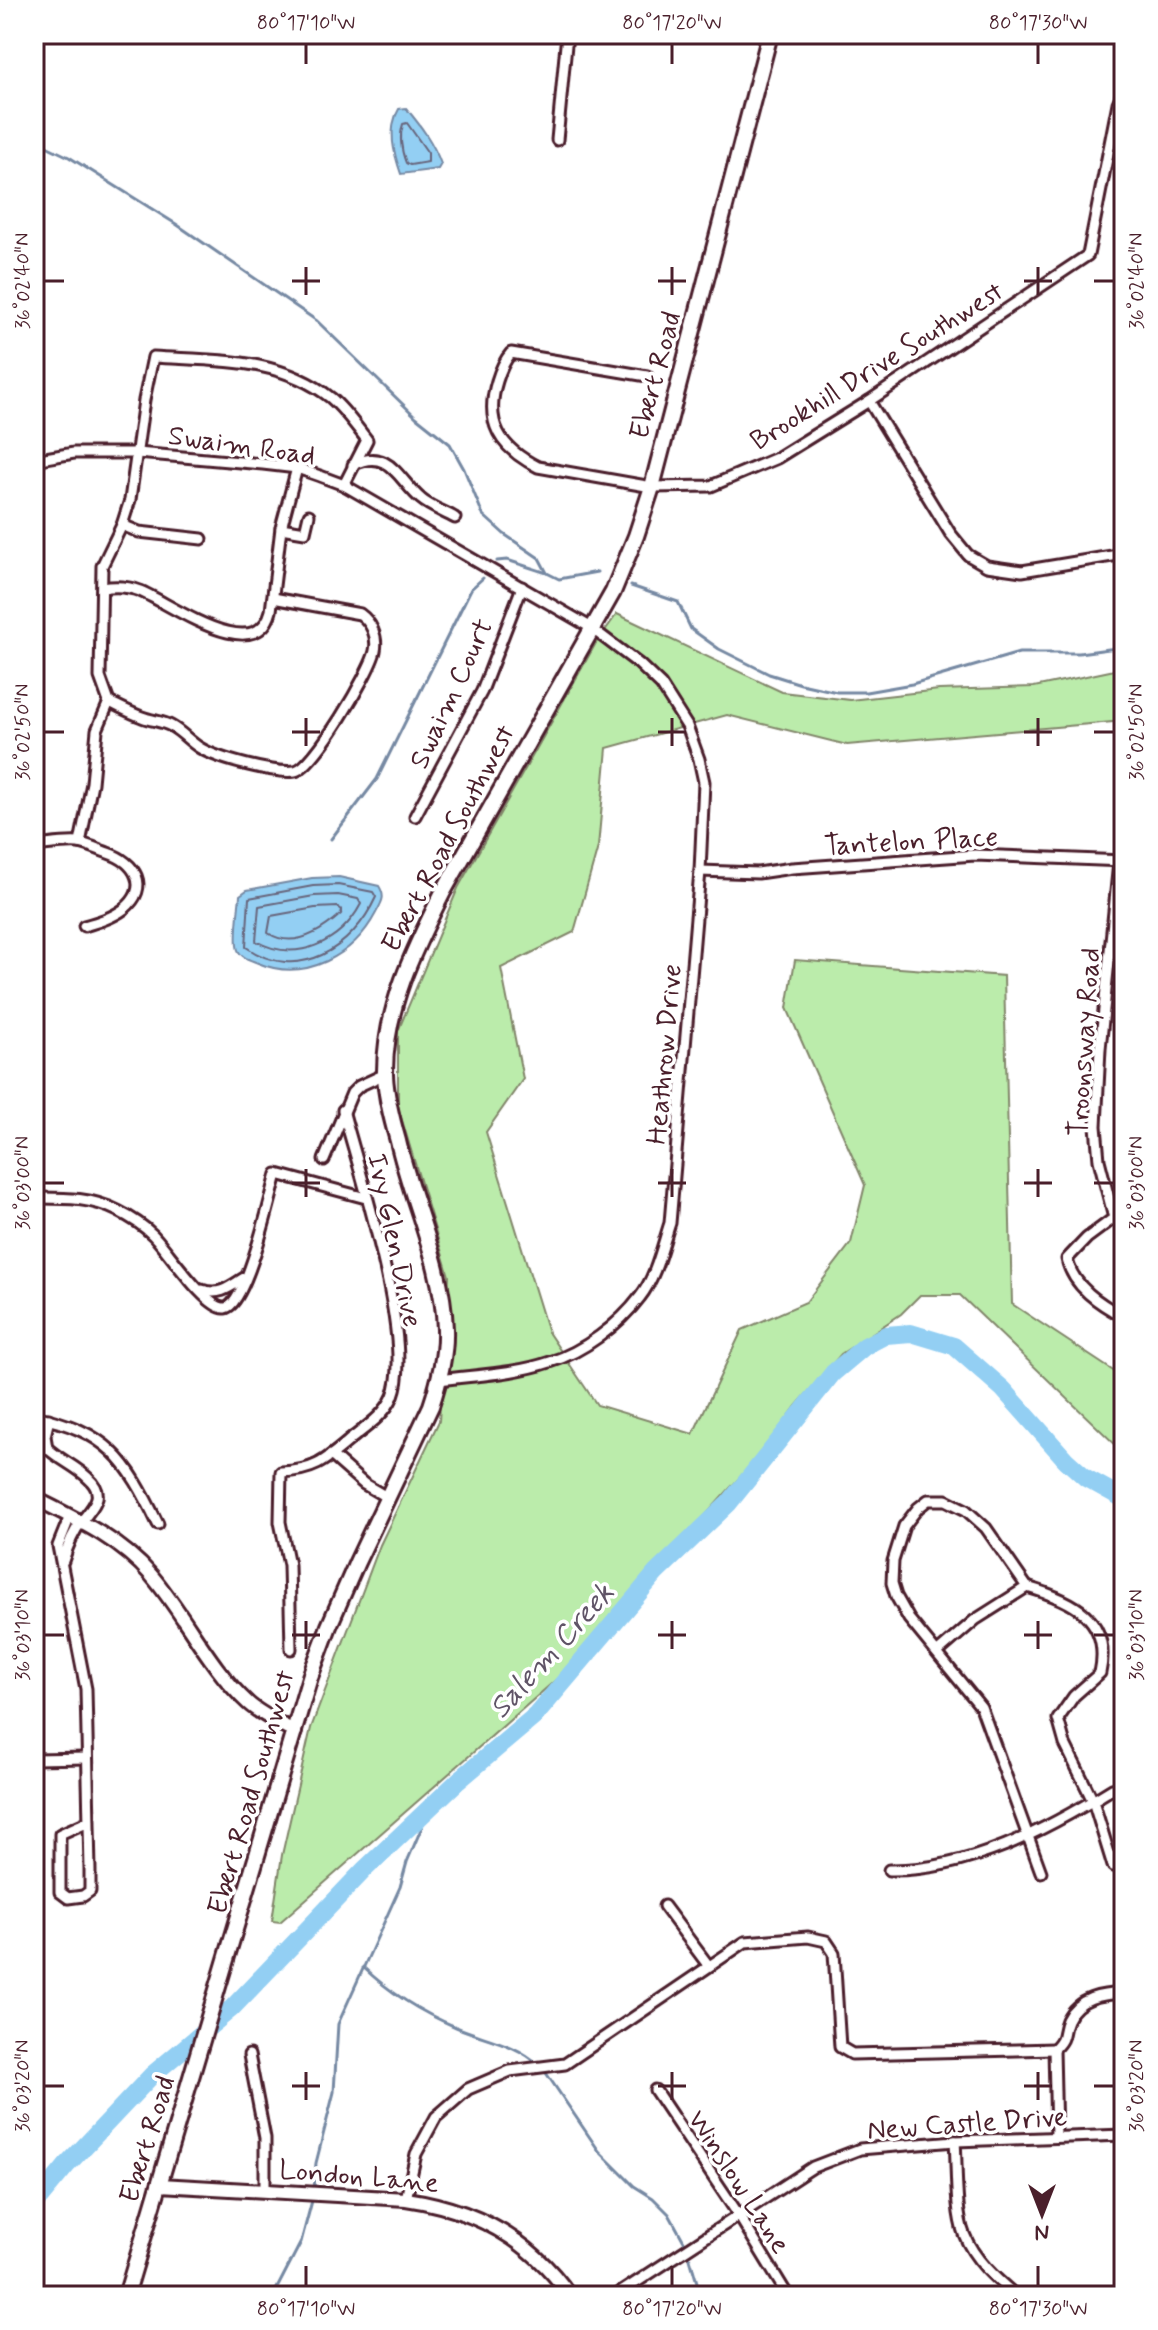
<svg xmlns="http://www.w3.org/2000/svg" width="1158" height="2330" font-family="Mynerve,sans-serif">
  <rect width="100%" height="100%" fill="#fff"/>
  <filter id="ink" filterUnits="userSpaceOnUse"><feTurbulence type="fractalNoise" baseFrequency=".0125" numOctaves="2"/><feDisplacementMap in="SourceGraphic" scale="16" xChannelSelector="R" yChannelSelector="G"/><feConvolveMatrix kernelMatrix="1 2 1 2 8 2 1 2 1" color-interpolation-filters="sRGB"/></filter>
  <g filter="url(#ink)">
    <path fill="#bbecab" stroke="#82866b" stroke-width="2" d="M617,614L782,692L850,700L939,690L1034,687L1124,668V721L847,745L727,715L607,748L598,847L574,932L501,968L523,1079L486,1132L548,1332L597,1405L693,1434L742,1330L806,1302L851,1243L865,1185L787,1008L795,960L1004,976L1012,1304L1124,1378V1453L960,1295H920L901,1314L841,1354L796,1406L761,1454L559,1677L280,1922L272,1921L282,1855L311,1728L380,1545L439,1421L449,1276L398,1107V1031L458,888L596,643Z"/>
    <g fill="#93cff3" stroke="#7689a3" stroke-width="2">
      <path d="M406,108C421,126 433,142 441,164L438,169L401,174C394,154 387,129 399,109Z"/>
      <path d="M339,877L379,886C386,897 382,902 376,913C354,955 305,983 258,963C251,960 241,958 238,950C234,940 239,908 240,895L247,890L312,878Z"/>
    </g>
    <g fill="none" stroke-linecap="round" stroke-linejoin="round">
      <g stroke="#67657b" stroke-width="2">
        <path d="M407,123L428,153V162L410,165L406,163C401,150 399,137 403,124Z"/>
        <path d="M338,885L373,892L376,897C353,948 298,984 246,947L249,898L313,886Z"/>
        <path d="M338,895L358,899L361,904C341,942 296,964 256,941L259,906L314,896Z"/>
        <path d="M338,907L342,910L341,914C322,931 294,950 268,933L271,916L315,908Z"/>
      </g>
      <g stroke="#7689a3" stroke-width="3">
        <path d="M34,140L69,157L176,224L317,321L416,417L450,444L464,469L483,515L504,534L539,558L547,573"/>
        <path d="M497,561L507,560L547,573L559,579L597,572"/>
        <path d="M631,586L678,602L691,629L719,649L769,674L801,684L837,692H866L912,684L1019,653H1079L1124,647"/>
        <path d="M331,839L377,779L471,589L483,578"/>
        <path d="M363,1967C391,1994 420,2012 456,2027C484,2039 516,2043 539,2065"/>
        <path d="M544,2070L599,2151L634,2186L653,2198L669,2214L686,2245"/>
        <path d="M314,2190L316,2163L334,2092L338,2024L400,1887L407,1862L430,1808"/>
        <path d="M688,2252L701,2296"/>
        <path d="M273,2296L301,2242L313,2197"/>
      </g>
      <path stroke="#93cff3" stroke-width="18" d="M34,2205L67,2165L152,2075L232,2008L365,1869L458,1781L535,1716L656,1573L729,1503L833,1373L865,1346L886,1335L911,1333L954,1346L1003,1389L1066,1460L1086,1478L1124,1499"/>
      <g stroke="#4a1f2b" stroke-width="15">
        <g id="minor">
          <path d="M557,140L567,34"/>
          <path d="M647,376L511,353C504,361 500,371 497,381C484,423 500,448 538,467L652,487L711,486L777,458L869,401L1088,255L1118,103L1124,90"/>
          <path d="M869,401L950,533L968,555L987,566L1022,571L1124,554"/>
          <path d="M34,460L74,453H137L263,464L297,468L320,476L344,485L590,627L639,664L661,685L687,726L699,759L704,782L700,871L670,1223C662,1247 656,1277 640,1297C619,1325 583,1352 550,1362C515,1374 476,1375 439,1380"/>
          <path d="M353,465C389,446 399,481 421,499C430,507 445,512 455,518"/>
          <path d="M122,525L139,532L202,539"/>
          <path d="M281,528L305,532L309,515"/>
          <path d="M103,588C115,586 129,587 140,591C170,603 256,668 271,611L281,528L297,468"/>
          <path d="M273,598L360,614C371,622 378,636 375,651C371,671 314,768 295,771C275,774 218,759 200,748C190,742 182,732 171,726C162,721 152,721 142,717C131,713 120,707 109,702L100,677L102,566L122,525L130,500L144,400L153,357C215,361 280,357 331,398C345,410 356,426 367,440L344,485"/>
          <path d="M415,816L482,691L522,587"/>
          <path d="M80,843L92,783L97,730L109,702"/>
          <path d="M34,846C48,845 64,842 78,843C88,844 99,850 108,853C135,862 151,887 124,909C112,918 98,922 84,926"/>
          <path d="M1119,862L1100,1049L1096,1126L1099,1160L1114,1218L1087,1238L1067,1259C1073,1287 1100,1304 1124,1317"/>
          <path d="M700,871L758,873L792,868L975,855L1124,861"/>
          <path d="M324,1160L352,1093L359,1086L385,1074"/>
          <path d="M34,1198C64,1198 90,1197 118,1211C130,1217 143,1225 153,1235C167,1249 207,1310 225,1308C246,1306 271,1196 277,1174L366,1198"/>
          <path d="M202,1290C220,1296 230,1287 244,1278"/>
          <path d="M34,1416C107,1431 127,1459 158,1524"/>
          <path d="M49,1419L45,1436L47,1448C60,1460 76,1466 88,1478C107,1495 93,1506 82,1521C73,1532 67,1548 63,1561"/>
          <path d="M331,1455L364,1484L388,1498"/>
          <path d="M70,1516L58,1546L86,1689L90,1870V1891L83,1896L68,1898L60,1892V1834L89,1821"/>
          <path d="M1027,1587L986,1528L966,1510L946,1500H928L918,1508L904,1526L893,1561L892,1583L896,1596L909,1619L981,1707L1041,1872"/>
          <path d="M291,1649L289,1565L280,1522L281,1472C315,1471 326,1460 351,1439C366,1427 385,1415 393,1396C415,1341 359,1171 343,1110"/>
          <path d="M938,1652L975,1620L1027,1587C1072,1600 1112,1618 1100,1673L1074,1696L1058,1719L1065,1744L1093,1801L1113,1866"/>
          <path d="M34,1759L87,1758"/>
          <path d="M889,1870C968,1871 1046,1830 1112,1789L1124,1787"/>
          <path d="M664,1906L708,1965"/>
          <path d="M249,2055L265,2138V2191"/>
          <path d="M655,2090L738,2214L788,2296"/>
          <path d="M1056,2137L1054,2049C1067,2036 1061,2034 1067,2020C1078,1997 1102,1994 1124,1993"/>
          <path d="M955,2141C957,2167 955,2211 964,2234C974,2260 996,2279 1016,2296"/>
          <path d="M406,2199L416,2154L436,2117L468,2089L510,2071L565,2064L745,1942L808,1937L826,1941L834,1953L840,2047L852,2054L1054,2049"/>
          <path d="M615,2296L813,2167L860,2149L955,2141L1124,2135"/>
        </g>
      </g>
      <g stroke="#4a1f2b" stroke-width="18">
        <g id="tertiary">
          <path d="M34,1498C76,1519 120,1539 151,1575C186,1616 208,1666 248,1703C261,1715 280,1723 295,1732"/>
          <path d="M160,2185L406,2199C474,2209 531,2239 570,2296"/>
        </g>
      </g>
      <g stroke="#4a1f2b" stroke-width="20">
        <path id="secondary" d="M126,2296L310,1677L329,1626L357,1562L431,1406C439,1382 446,1355 445,1329C443,1264 412,1203 398,1141C392,1120 386,1098 385,1075C384,1009 414,949 443,892L613,592L636,536L652,487L770,34"/>
      </g>
      <use href="#minor" stroke="#fff" stroke-width="9"/>
      <use href="#tertiary" stroke="#fff" stroke-width="12"/>
      <use href="#secondary" stroke="#fff" stroke-width="14"/>
    </g>
  </g>
  <path fill="none" stroke="#4a1f2b" stroke-width="3" d="M306,44V64M672,44V64M1038,44V64M306,267V295M672,267V295M1038,267V295M44,281H64M292,281H320M658,281H686M1024,281H1052M1094,281H1114M306,718V746M672,718V746M1038,718V746M44,732H64M292,732H320M658,732H686M1024,732H1052M1094,732H1114M306,1169V1197M672,1169V1197M1038,1169V1197M44,1183H64M292,1183H320M658,1183H686M1024,1183H1052M1094,1183H1114M306,1621V1649M672,1621V1649M1038,1621V1649M44,1635H64M292,1635H320M658,1635H686M1024,1635H1052M1094,1635H1114M306,2072V2100M672,2072V2100M1038,2072V2100M44,2086H64M292,2086H320M658,2086H686M1024,2086H1052M1094,2086H1114M306,2266V2286M672,2266V2286M1038,2266V2286"/>
  <g text-anchor="middle" stroke-width="7" stroke-linejoin="round" paint-order="stroke">
    <g font-size="28" fill="#4a1f2b" stroke="#fff">
      <text transform="translate(876 365) rotate(-32)" y="10">Brookhill Drive Southwest</text>
      <text transform="translate(654 375) rotate(-75)" y="10">Ebert Road</text>
      <text transform="translate(242 444) rotate(8)" y="10">Swaim Road</text>
      <text transform="translate(450 693) rotate(-65)" y="10">Swaim Court</text>
      <text transform="translate(447 838) rotate(-62)" y="10">Ebert Road Southwest</text>
      <text transform="translate(911 840) rotate(-3)" y="10">Tantelon Place</text>
      <text transform="translate(1083 1042) rotate(-86)" y="10">Troonsway Road</text>
      <text transform="translate(663 1054) rotate(-85)" y="10">Heathrow Drive</text>
      <text transform="translate(396 1240) rotate(78)" y="10">Ivy Glen Drive</text>
      <text transform="translate(250 1792) rotate(-74)" y="10">Ebert Road Southwest</text>
      <text transform="translate(967 2122) rotate(-4)" y="10">New Castle Drive</text>
      <text transform="translate(146 2139) rotate(-73)" y="10">Ebert Road</text>
      <text transform="translate(359 2175) rotate(5)" y="10">London Lane</text>
      <text transform="translate(740 2181) rotate(57)" y="10">Winslow Lane</text>
    </g>
    <g font-size="30" font-style="italic" fill="#605467" stroke="#fff">
      <text transform="translate(551 1650) rotate(-48)" y="10">Salem Creek</text>
    </g>
  </g>
  <rect width="1158" height="2330" fill="none" stroke="#fff" stroke-width="88"/>
  <g transform="translate(1042 2214) rotate(180)" stroke="#ffffff" stroke-width="6" paint-order="stroke">
  <path d="M0-6L14 30L0 20L-14 30Z" fill="#4a1f2b"/>
  <text y="-12" font-size="22" font-weight="bold" text-anchor="middle" fill="#4a1f2b">N</text>
  </g>
  <rect x="44" y="44" width="1070" height="2242" fill="none" stroke="#4a1f2b" stroke-width="3"/>
  <g font-size="20" text-anchor="middle" fill="#4a1f2b">
    <text x="306" y="29">80°17'10"W</text>
    <text x="672" y="29">80°17'20"W</text>
    <text x="1038" y="29">80°17'30"W</text>
    <text transform="translate(1136 281) rotate(-90)" y="7">36°02'40"N</text>
    <text transform="translate(22 281) rotate(-90)" y="7">36°02'40"N</text>
    <text transform="translate(1136 732) rotate(-90)" y="7">36°02'50"N</text>
    <text transform="translate(22 732) rotate(-90)" y="7">36°02'50"N</text>
    <text transform="translate(1136 1183) rotate(-90)" y="7">36°03'00"N</text>
    <text transform="translate(22 1183) rotate(-90)" y="7">36°03'00"N</text>
    <text transform="translate(22 1635) rotate(-90)" y="7">36°03'10"N</text>
    <text transform="translate(1136 1635) rotate(-90)" y="7">36°03'10"N</text>
    <text transform="translate(1136 2086) rotate(-90)" y="7">36°03'20"N</text>
    <text transform="translate(22 2086) rotate(-90)" y="7">36°03'20"N</text>
    <text x="306" y="2315">80°17'10"W</text>
    <text x="672" y="2315">80°17'20"W</text>
    <text x="1038" y="2315">80°17'30"W</text>
  </g>
</svg>
